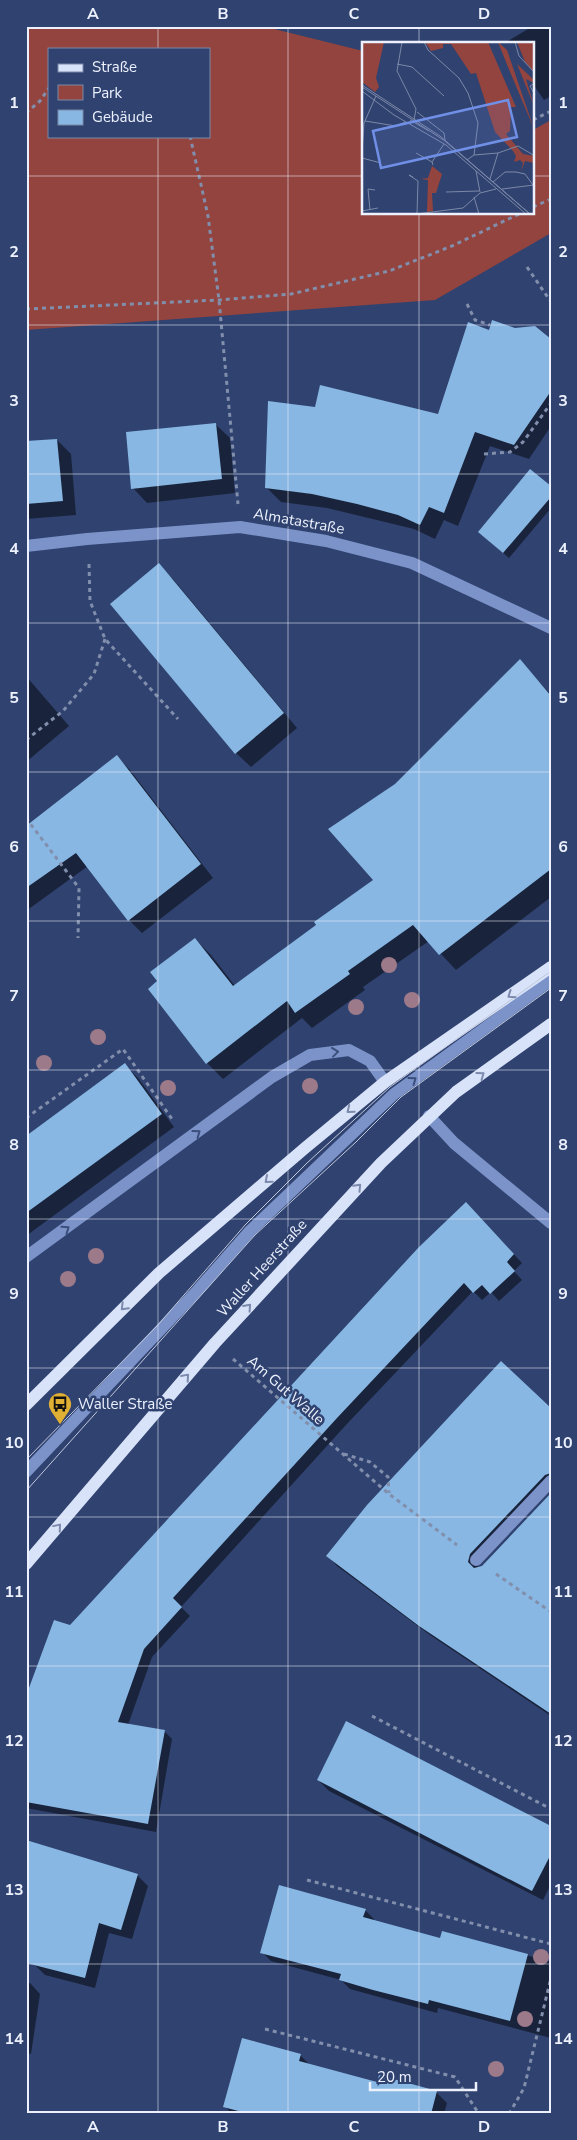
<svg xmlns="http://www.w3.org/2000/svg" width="577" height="2140" font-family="'Nunito Sans',sans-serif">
  <rect width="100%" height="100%" fill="#30426f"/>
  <path fill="#94443e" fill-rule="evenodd" d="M26,26H262L363,51V214H533V130L551,120V233L435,300L26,330ZM49,49H209V136H49Z"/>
  <g fill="#0007">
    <path d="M533,26H551V96L544,100L533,84V44H510L508,41Z"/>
    <path d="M489,332L551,340V426L529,459L490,446L458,526L444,520L435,539L414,529L327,508L281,502L266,487L316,409L439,415Z"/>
    <path d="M215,424L230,438L235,493L147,503L133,488Z"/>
    <path d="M57,440L71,454L76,515L26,519V443Z"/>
    <path d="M551,488V508L509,558L485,537Z"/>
    <path d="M158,565L173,579L297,728L251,767L236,753Z"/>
    <path d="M520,661L551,695V897L456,970L429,941L363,987L365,990L312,1028L302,1018L223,1079L207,1063L149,989L159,982L195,939L211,955L235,986L318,925L375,880L395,785Z"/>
    <path d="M26,676L69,726L26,762Z"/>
    <path d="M117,757L130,770L213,878L142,933L129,920L88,866L26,911V828Z"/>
    <path d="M125,1065L138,1078L174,1127L26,1236V1138Z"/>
    <path d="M474,1212L522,1263L514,1271L522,1280L499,1301L491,1292L482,1300L473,1291L345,1426L181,1607L190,1616L152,1657L128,1725L164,1731L172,1739L156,1832L26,1808V1699L71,1627Z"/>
    <path d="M551,1409V1489L479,1564L478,1569L551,1641V1716L430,1635L337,1566L328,1556Z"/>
    <path d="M318,1780L551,1828V1884L543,1900L329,1791Z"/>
    <path d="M137,1875L148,1886L132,1939L109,1933L95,1988L45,1975L35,1965Z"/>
    <path d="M365,1910L374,1919L373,1921L441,1940L443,1932L551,1962V2038L438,2008L437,2013L350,1989L341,1980L271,1961L262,1952Z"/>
    <path d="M26,1983H30L40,1994L31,2054L26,2053Z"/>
    <path d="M300,2055L310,2065L378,2083L436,2092L447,2103L444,2114H232L225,2106Z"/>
  </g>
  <g fill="#87b7e2">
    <path d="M492,320L515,328L535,326L551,339V391L514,445L475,432L444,513L429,507L420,525L398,515L357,504L312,494L265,488L268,401L315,407L320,385L438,414L468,322L489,330Z"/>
    <path d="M216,423L222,479L131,489L126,432Z"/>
    <path d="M57,439L63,501L26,504V441Z"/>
    <path d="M530,469L551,486V497L503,553L478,532Z"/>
    <path d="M159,563L284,713L235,754L110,604Z"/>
    <path d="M520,659L551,696V869L439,955L413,925L348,971L350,974L295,1013L287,1001L206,1064L148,989L157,981L150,972L195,938L233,986L316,925L314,922L373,880L328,829L395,784Z"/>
    <path d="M117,755L201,864L128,921L76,853L26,888V826Z"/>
    <path d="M125,1063L162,1114L26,1213V1136Z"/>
    <path d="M466,1202L514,1254L507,1262L515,1271L490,1294L482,1285L473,1293L464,1283L337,1418L173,1598L182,1607L144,1649L118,1722L165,1730L148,1824L26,1802V1696L54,1620L70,1625L419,1247Z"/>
    <path d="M501,1361L551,1408V1473L545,1475L470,1554L468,1562L474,1568L482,1566L551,1493V1714L419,1626L326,1556L367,1505Z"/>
    <path d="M346,1721L551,1826V1854L532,1891L317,1780Z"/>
    <path d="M26,1840L138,1874L121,1930L99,1923L85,1978L26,1963Z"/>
    <path d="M279,1885L366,1909L363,1917L440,1938L442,1931L528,1954L510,2021L429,2000L428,2004L373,1990L339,1980L341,1974L260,1953Z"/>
    <path d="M242,2038L301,2054L299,2061L377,2082L379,2075L437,2091L431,2114H250L223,2107Z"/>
  </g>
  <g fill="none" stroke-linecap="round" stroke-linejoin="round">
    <g stroke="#818eac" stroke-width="3" stroke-dasharray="4 4" stroke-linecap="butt">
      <path d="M26,113L40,101L49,88"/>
      <path d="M533,120L551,111"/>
      <path d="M190,136L208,216L219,300L238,504"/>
      <path d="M533,207L551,199"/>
      <path d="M527,267L551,302"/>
      <path d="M467,304L475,320L490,325"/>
      <path d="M26,309L219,300L291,294L389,271L452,246L519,214"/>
      <path d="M484,454L510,452L523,442L551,403"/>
      <path d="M89,564L90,601L105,639L178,719"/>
      <path d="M26,740L63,711L94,674L105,639"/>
      <path d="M26,818L79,888L78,938"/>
      <path d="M26,1118L123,1049L172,1119"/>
      <path d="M233,1359L389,1494L457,1545"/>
      <path d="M344,1454L370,1462L388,1477L389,1493"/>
      <path d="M496,1574L551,1612"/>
      <path d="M372,1716L551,1809"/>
      <path d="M307,1880L551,1944"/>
      <path d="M265,2029L455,2077L479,2114"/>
      <path d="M509,2114L524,2088L551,1978"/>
    </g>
    <g stroke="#7b93c9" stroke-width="12">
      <path d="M26,546L87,539L240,527L326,541L412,563L551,628"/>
      <path d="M429,1116L454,1143L551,1223"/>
      <path d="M26,1257L272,1077L310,1055L349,1050L370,1061L385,1082"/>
      <path d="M26,1472L197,1291L250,1231L394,1094L551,980"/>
      <path d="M476,1560L551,1481"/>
    </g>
    <g stroke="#d8e2f8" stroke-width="12">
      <path d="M26,1405L159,1273L305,1148L385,1082L551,967"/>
      <path d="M26,1564L215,1343L381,1163L456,1092L551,1024"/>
    </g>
    <g stroke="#c0c8dc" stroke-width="1">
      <path d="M26,1460L157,1326L246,1224L307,1163L390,1087L551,971"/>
      <path d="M26,1491L255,1235L356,1142L401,1097L551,988"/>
    </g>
  </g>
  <g fill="#9d7a89">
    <circle cx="389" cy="965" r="8"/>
    <circle cx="412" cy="1000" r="8"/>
    <circle cx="356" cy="1007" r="8"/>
    <circle cx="98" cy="1037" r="8"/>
    <circle cx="44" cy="1063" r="8"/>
    <circle cx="310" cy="1086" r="8"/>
    <circle cx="168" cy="1088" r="8"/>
    <circle cx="96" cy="1256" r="8"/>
    <circle cx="68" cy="1279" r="8"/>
    <circle cx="541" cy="1957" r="8"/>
    <circle cx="525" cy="2019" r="8"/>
    <circle cx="496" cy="2069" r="8"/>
  </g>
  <defs><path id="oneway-chevron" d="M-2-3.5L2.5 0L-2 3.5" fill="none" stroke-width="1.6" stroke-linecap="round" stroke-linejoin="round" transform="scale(1.25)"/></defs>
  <g stroke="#7c8aad">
    <use href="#oneway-chevron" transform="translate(511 995) rotate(145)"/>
    <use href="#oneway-chevron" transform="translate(481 1075) rotate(-36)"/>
    <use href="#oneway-chevron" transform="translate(350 1110) rotate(141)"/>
    <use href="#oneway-chevron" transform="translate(268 1180) rotate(139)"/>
    <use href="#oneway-chevron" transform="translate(358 1187) rotate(-47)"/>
    <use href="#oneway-chevron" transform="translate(124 1307) rotate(135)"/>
    <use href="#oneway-chevron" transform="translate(248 1307) rotate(-48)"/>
    <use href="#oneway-chevron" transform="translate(186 1377) rotate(-49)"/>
    <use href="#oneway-chevron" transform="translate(58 1527) rotate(-50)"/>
  </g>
  <g stroke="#3b4e7c">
    <use href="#oneway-chevron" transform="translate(335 1052) rotate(-7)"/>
    <use href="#oneway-chevron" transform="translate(413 1080) rotate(-36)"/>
    <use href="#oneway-chevron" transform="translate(197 1133) rotate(-36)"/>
    <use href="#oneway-chevron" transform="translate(66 1229) rotate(-35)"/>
  </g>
  <path fill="none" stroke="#ecf1fd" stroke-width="1" stroke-opacity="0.55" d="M158,26V49M288,26V2114M419,26V44M158,136V2114M26,176H363M533,176H551M419,214V2114M26,325H551M26,474H551M26,623H551M26,772H551M26,921H551M26,1070H551M26,1219H551M26,1368H551M26,1517H551M26,1666H551M26,1815H551M26,1964H551"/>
  <defs>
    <g id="bus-pin" transform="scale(1.25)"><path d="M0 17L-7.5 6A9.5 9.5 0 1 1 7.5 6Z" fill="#e0b034" stroke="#30426f"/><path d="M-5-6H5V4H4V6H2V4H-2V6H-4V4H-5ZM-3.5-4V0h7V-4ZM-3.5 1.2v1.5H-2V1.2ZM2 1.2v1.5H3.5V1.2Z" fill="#111"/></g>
  </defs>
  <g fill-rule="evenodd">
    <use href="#bus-pin" x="60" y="1404"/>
  </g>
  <g text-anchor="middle" stroke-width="5" stroke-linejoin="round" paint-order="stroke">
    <g font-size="15" fill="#ecf1fd" stroke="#30426f">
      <text transform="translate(299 521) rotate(10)" y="5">Almatastraße</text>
      <text transform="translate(262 1268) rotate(-48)" y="5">Waller Heerstraße</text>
      <text transform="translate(286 1390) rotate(41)" y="5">Am Gut Walle</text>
    </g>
    <g font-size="15" fill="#ecf1fd" stroke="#30426f" text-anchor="start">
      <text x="78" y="1409">Waller Straße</text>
    </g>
  </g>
  <g transform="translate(362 42)">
    <rect width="172" height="172" fill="#30426f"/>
    <path d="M0,0H22L14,36L17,45L13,50L0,40ZM63,0H126L154,65H149L148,89L144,92L161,112L172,114V121L163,119L159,130L161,121L158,118L152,120L154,114L151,109L133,90L114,31L109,32L89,2H81V6L69,9ZM136,0L145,8L172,87L146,25ZM155,0H172V30L163,20ZM155,22L172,38V41L164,37L172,64ZM70,124L80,132L74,151H70L71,169L65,170L66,138L59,137L66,136Z" fill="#94443e"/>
    <path fill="none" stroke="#7b88a8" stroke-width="1" d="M40,0L35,29L54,67L52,78M62,0L66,8L97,36L106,51L116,81L112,113M153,0L157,14L173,31M35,22L50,25L82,54M173,41L168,44L173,53M0,43L78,94L168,172M0,45L83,99L168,172M0,49L32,73L84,103L164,172M55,70L82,91L83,98M48,78L67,89M3,79L34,84L43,80M0,110L2,81L14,54M54,111L70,120M0,116L19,121M105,118L112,113L136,111L156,104L173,114M71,123L70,120L82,102M114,129L118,150M51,135L47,133L56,139L55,172M128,137L136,111M131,140L143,130H154L163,132L171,143M140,147L172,143M84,150L117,149M118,151L134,147M112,155L117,172M8,168L6,147L13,148M0,169L16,166M55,172L101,166L118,151"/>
    <path fill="#708fe7" fill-opacity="0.15" stroke="#708fe7" stroke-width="2.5" d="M146,58L155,95L19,126L11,89Z"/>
    <rect width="172" height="172" fill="none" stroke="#ecf1fd" stroke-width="2.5"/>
  </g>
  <rect width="577" height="2140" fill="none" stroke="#30426f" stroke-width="55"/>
  <rect x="48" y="48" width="162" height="90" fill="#30426f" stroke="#7b88a8"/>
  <rect x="58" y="64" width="25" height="8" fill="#d8e2f8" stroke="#7b88a8"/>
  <text x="92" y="72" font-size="15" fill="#ecf1fd">Straße</text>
  <rect x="58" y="85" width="25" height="15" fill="#94443e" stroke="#7b88a8"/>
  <text x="92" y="98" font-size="15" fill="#ecf1fd">Park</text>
  <rect x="58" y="110" width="25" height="15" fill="#87b7e2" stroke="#7b88a8"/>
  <text x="92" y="122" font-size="15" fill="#ecf1fd">Gebäude</text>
  <path d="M370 2082v8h106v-8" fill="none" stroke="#ecf1fd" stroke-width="2.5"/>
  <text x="377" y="2082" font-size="15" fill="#ecf1fd" stroke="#30426f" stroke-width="4" paint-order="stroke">20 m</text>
  <rect x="28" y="28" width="522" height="2084" fill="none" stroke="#ecf1fd" stroke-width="2"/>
  <g font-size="16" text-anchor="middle" font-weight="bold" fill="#ecf1fd">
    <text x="93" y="19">A</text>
    <text x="223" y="19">B</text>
    <text x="354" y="19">C</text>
    <text x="484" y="19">D</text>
    <text x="14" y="108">1</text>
    <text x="563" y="108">1</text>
    <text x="14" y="257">2</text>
    <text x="563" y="257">2</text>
    <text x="14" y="406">3</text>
    <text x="563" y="406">3</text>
    <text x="14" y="554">4</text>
    <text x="563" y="554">4</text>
    <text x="14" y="703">5</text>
    <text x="563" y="703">5</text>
    <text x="14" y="852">6</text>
    <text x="563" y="852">6</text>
    <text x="14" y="1001">7</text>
    <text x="563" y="1001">7</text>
    <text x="14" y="1150">8</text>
    <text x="563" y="1150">8</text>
    <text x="14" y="1299">9</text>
    <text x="563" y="1299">9</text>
    <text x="14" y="1448">10</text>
    <text x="563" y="1448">10</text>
    <text x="14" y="1597">11</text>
    <text x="563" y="1597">11</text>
    <text x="14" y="1746">12</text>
    <text x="563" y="1746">12</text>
    <text x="14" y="1895">13</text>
    <text x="563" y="1895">13</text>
    <text x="14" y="2044">14</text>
    <text x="563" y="2044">14</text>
    <text x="93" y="2132">A</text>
    <text x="223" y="2132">B</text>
    <text x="354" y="2132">C</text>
    <text x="484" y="2132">D</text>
  </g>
</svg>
